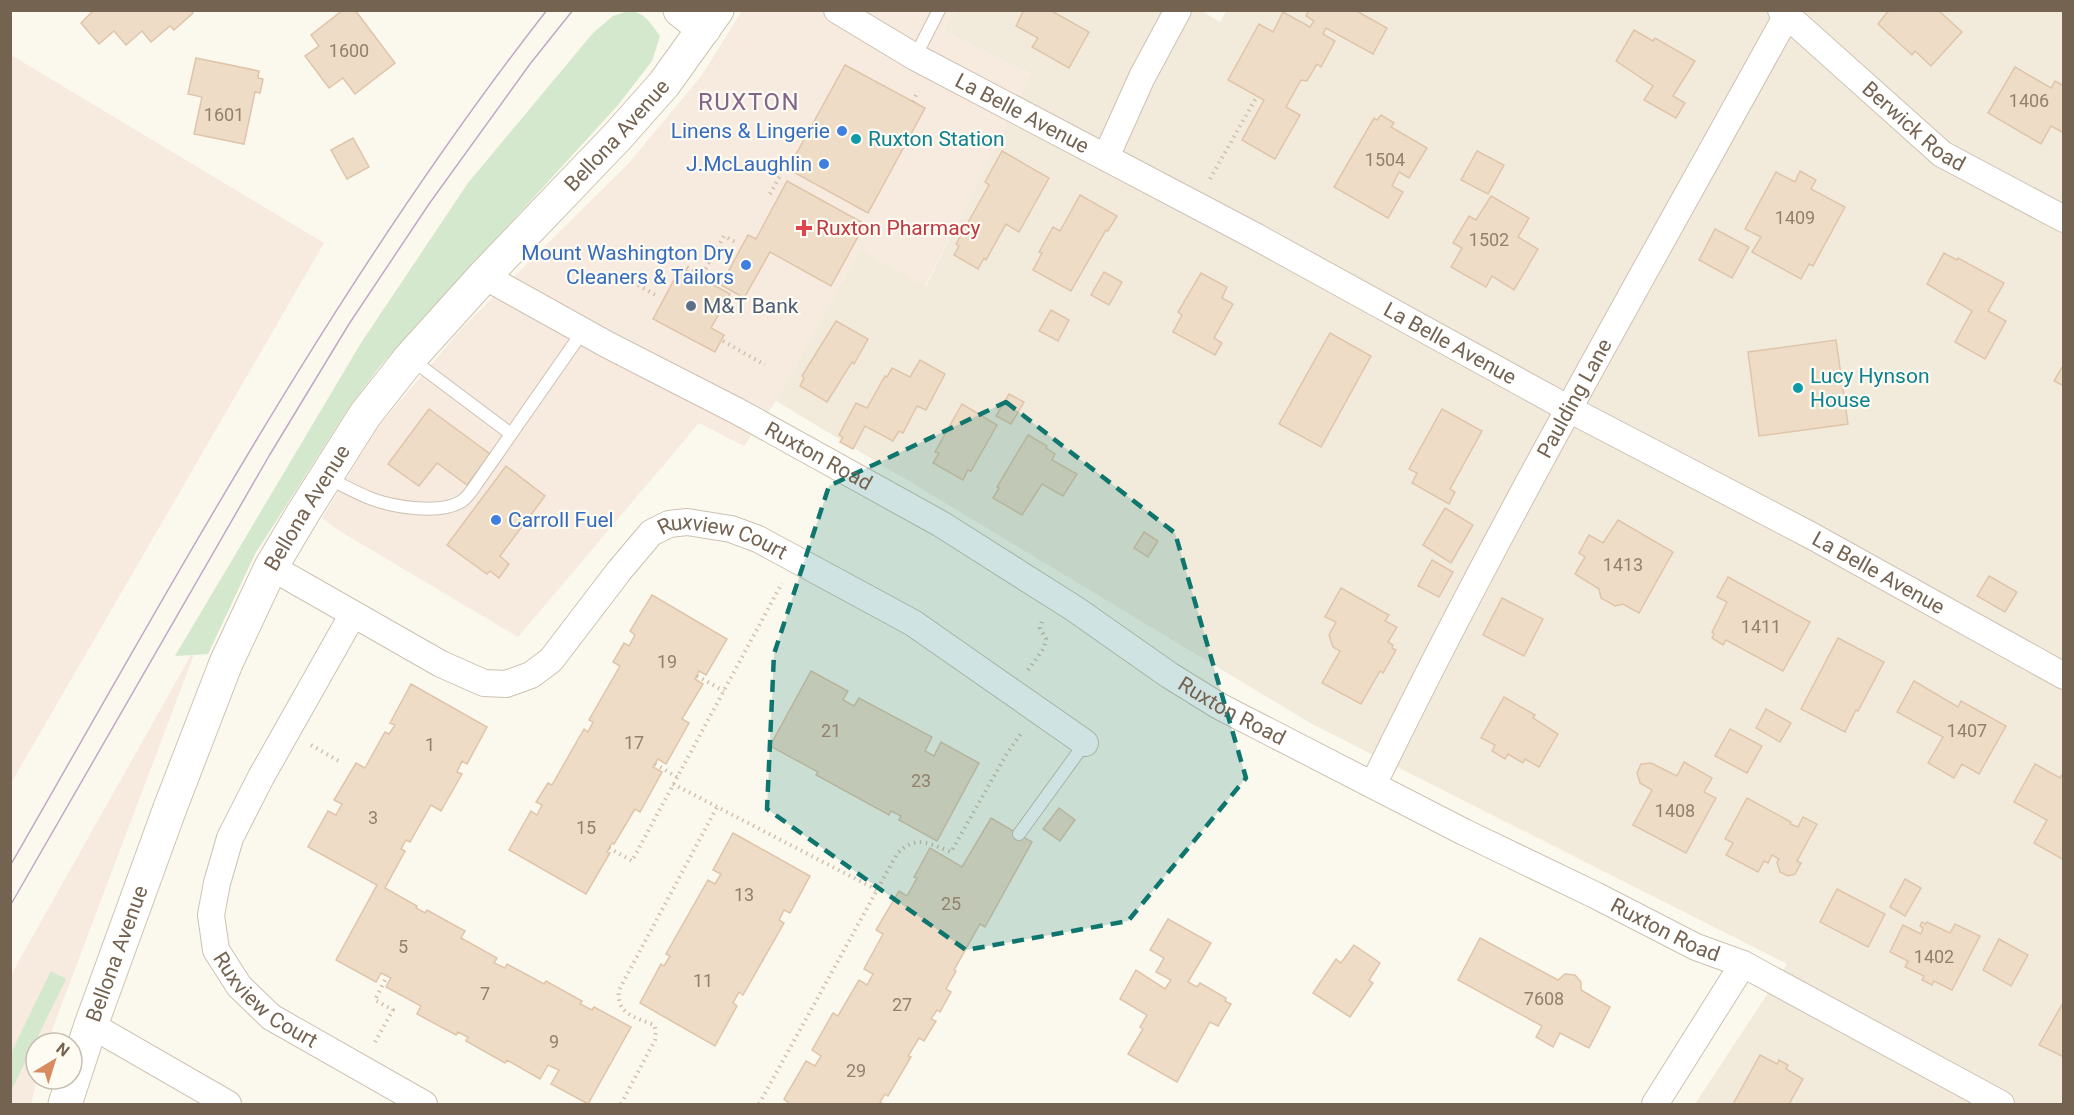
<svg xmlns="http://www.w3.org/2000/svg" width="2074" height="1115" font-family="Roboto,sans-serif">
  <rect width="100%" height="100%" fill="#fbf8ed"/>
  <path fill="#f2ebdc" d="M1200,10L1220,22L1227,10L2063,11V1104L2054,1103L2052,1104H1695L1787,964L1312,724L776,401L860,249L926,286L1031,74L943,31L955,11Z"/>
  <g fill="#f7eadf">
    <path d="M742,11H955L943,31L1032,75L925,286L860,249L776,401L744,446L699,423L518,637L338,530L322,518L379,426L462,328L629,163L702,75Z"/>
    <path d="M11,55L324,243L11,783Z"/>
    <path d="M199,641L47,1043H36L37,1079L31,1104H11V975Z"/>
  </g>
  <g fill="#d3e8cc">
    <path d="M628,11C644,11 651,24 660,36L652,61L618,105L380,366L348,409L255,554L208,654L175,656L361,343L468,183L593,33L613,16Z"/>
    <path d="M51,971L66,979L11,1091V1053Z"/>
  </g>
  <g fill="#eedcc7" stroke="#dfc5a9" stroke-width="1.5">
    <path d="M94,10H191L193,13L174,30L170,26L151,42L142,31L126,45L114,31L99,44L81,23Z"/>
    <path d="M343,10H355L395,63L355,94L343,78L329,88L305,56L319,46L311,35Z"/>
    <path d="M1024,10H1050L1089,32L1069,68L1032,47L1038,38L1016,26Z"/>
    <path d="M1309,10H1355L1387,28L1373,54L1326,28L1323,34L1335,41L1321,67L1317,64L1307,81L1301,80L1286,107L1300,115L1275,159L1242,140L1264,100L1228,80L1259,24L1273,32L1283,12L1310,27L1314,21L1306,16Z"/>
    <path d="M1889,10H1938L1962,32L1931,66L1915,51L1912,55L1878,24Z"/>
    <path d="M1634,30L1653,41L1655,38L1695,61L1673,96L1685,103L1676,118L1644,100L1653,86L1616,61Z"/>
    <path d="M196,58L259,71L258,78L263,79L260,93L255,92L244,144L194,134L202,97L188,94Z"/>
    <path d="M845,65L925,108L868,213L788,169Z"/>
    <path d="M2015,67L2051,88L2055,81L2064,86V133L2051,126L2041,144L1988,113Z"/>
    <path d="M1381,115L1394,123L1391,127L1427,148L1409,178L1399,172L1392,186L1403,192L1388,218L1334,187L1374,118L1377,120Z"/>
    <path d="M353,138L369,167L347,179L331,150Z"/>
    <path d="M1002,151L1049,178L1019,232L1006,224L986,260L984,258L978,269L954,255L959,246L956,244L989,185L985,182Z"/>
    <path d="M1477,151L1504,165L1488,194L1461,180Z"/>
    <path d="M1800,171L1816,180L1811,189L1845,207L1813,266L1809,264L1801,279L1752,252L1761,237L1745,229L1776,172L1795,182Z"/>
    <path d="M787,181L865,224L831,286L770,252L744,298L721,285L748,235L756,239Z"/>
    <path d="M1080,195L1117,216L1108,231L1106,230L1071,291L1033,270L1042,253L1039,252L1053,227L1060,231Z"/>
    <path d="M1491,196L1529,218L1518,237L1538,249L1514,290L1492,276L1486,287L1451,267L1462,248L1453,243L1469,216L1476,220Z"/>
    <path d="M1715,229L1749,247L1732,278L1699,260Z"/>
    <path d="M1944,253L1957,260L1958,258L2004,283L1988,311L2006,321L1985,359L1955,342L1972,311L1927,284Z"/>
    <path d="M681,267L730,294L711,328L724,335L715,352L653,319Z"/>
    <path d="M1104,272L1122,282L1109,305L1091,295Z"/>
    <path d="M1201,273L1227,287L1222,298L1233,304L1214,338L1222,343L1215,355L1173,332L1182,315L1178,312Z"/>
    <path d="M1051,310L1069,320L1058,341L1039,331Z"/>
    <path d="M836,321L868,339L854,364L852,362L827,402L800,386L804,378L802,376Z"/>
    <path d="M1330,333L1371,356L1321,447L1279,424Z"/>
    <path d="M1836,340L1848,424L1759,436L1748,352Z"/>
    <path d="M920,360L945,374L926,410L917,406L903,433L899,431L893,441L865,426L853,449L840,442L843,437L839,435L856,403L867,408L885,376L887,377L892,368L910,377Z"/>
    <path d="M2064,364V386L2054,381Z"/>
    <path d="M1009,394L1024,402L1011,424L996,416Z"/>
    <path d="M962,404L997,425L971,471L968,470L963,480L933,463L939,453L935,452Z"/>
    <path d="M429,409L490,454L467,485L437,463L419,486L388,464Z"/>
    <path d="M1442,409L1482,431L1450,489L1455,492L1449,504L1412,483L1417,473L1409,469Z"/>
    <path d="M1028,435L1047,446L1046,448L1055,454L1052,460L1077,474L1063,496L1042,484L1022,515L993,498L999,488L997,487Z"/>
    <path d="M506,466L545,496L500,556L509,564L499,578L490,571L487,574L447,545Z"/>
    <path d="M1445,508L1473,525L1451,563L1423,545Z"/>
    <path d="M1618,520L1673,552L1639,613L1623,604L1615,606L1601,598L1599,589L1575,574L1585,557L1579,553L1589,535L1603,543Z"/>
    <path d="M1144,532L1158,541L1148,557L1134,548Z"/>
    <path d="M1432,560L1453,572L1439,597L1418,586Z"/>
    <path d="M1989,576L2017,592L2005,612L1977,596Z"/>
    <path d="M1728,577L1810,622L1783,671L1726,640L1723,645L1712,638L1714,634L1712,632L1727,602L1717,597Z"/>
    <path d="M1341,588L1389,615L1385,621L1397,627L1388,642L1393,645L1392,648L1396,650L1383,673L1380,671L1361,704L1322,683L1340,651L1333,647L1329,635L1336,622L1325,617Z"/>
    <path d="M652,595L727,639L706,675L699,671L695,679L703,684L682,719L689,723L666,764L658,759L653,767L662,772L640,812L635,809L614,844L612,843L607,852L610,853L586,894L509,850L531,811L537,815L542,805L536,802L548,783L552,785L584,729L588,732L593,722L589,720L620,666L613,662L624,643L629,646L635,635L630,631Z"/>
    <path d="M1502,598L1543,619L1524,656L1483,635Z"/>
    <path d="M1838,638L1884,662L1858,711L1856,710L1845,732L1801,709Z"/>
    <path d="M811,671L848,691L843,700L854,706L859,698L932,737L925,751L934,756L941,742L979,763L937,841L899,820L901,816L891,811L889,815L816,775L818,772L770,746Z"/>
    <path d="M1914,681L1958,707L1961,701L2006,726L1979,774L1962,764L1954,778L1928,763L1943,737L1897,712Z"/>
    <path d="M411,684L487,727L467,764L462,761L457,772L462,774L441,811L431,805L410,842L406,840L401,849L405,851L385,888L417,906L416,908L425,913L427,910L465,931L461,938L497,958L494,963L505,968L507,964L544,984L546,981L582,1001L580,1004L592,1010L594,1007L631,1027L588,1104L551,1084L559,1070L548,1065L540,1079L507,1060L505,1063L466,1041L468,1037L458,1032L456,1035L417,1014L421,1006L386,987L391,978L381,973L376,982L336,960L377,885L308,847L328,811L336,815L342,804L334,800L356,763L365,768L385,732L389,734L395,725L390,723Z"/>
    <path d="M1504,697L1535,715L1533,718L1558,734L1539,767L1525,759L1523,763L1508,754L1505,759L1492,751L1495,745L1481,738Z"/>
    <path d="M1766,709L1791,723L1780,742L1756,728Z"/>
    <path d="M1730,729L1762,746L1747,773L1715,756Z"/>
    <path d="M1684,762L1712,778L1704,792L1716,798L1686,853L1633,825L1652,790L1640,783L1637,773L1641,764L1651,763L1677,776Z"/>
    <path d="M2035,764L2060,778L2064,772V860L2034,843L2047,820L2014,802Z"/>
    <path d="M1747,798L1791,822L1790,824L1798,827L1803,817L1817,824L1797,861L1801,863L1795,874L1788,876L1780,872L1777,862L1779,859L1772,855L1768,863L1764,861L1758,872L1726,855L1733,843L1725,839Z"/>
    <path d="M1059,808L1075,820L1060,841L1043,829Z"/>
    <path d="M991,818L1032,842L985,927L980,924L954,970L956,971L946,989L951,992L940,1012L937,1010L931,1019L936,1021L924,1041L919,1038L908,1056L911,1057L888,1096L885,1094L880,1102L883,1104H790L784,1099L806,1061L815,1066L821,1056L812,1050L833,1013L838,1016L859,980L867,985L873,974L864,969L883,934L876,930L899,891L907,896L917,878L914,877L930,848L962,867Z"/>
    <path d="M733,833L810,876L790,913L784,910L779,920L784,923L743,995L739,992L733,1003L737,1006L715,1046L640,1003L661,964L664,966L670,956L666,954L708,880L715,884L721,874L713,870Z"/>
    <path d="M1905,879L1921,888L1905,916L1890,907Z"/>
    <path d="M1837,889L1885,914L1868,947L1820,922Z"/>
    <path d="M1168,919L1211,943L1188,982L1197,987L1200,983L1226,998L1225,1001L1231,1004L1218,1026L1210,1022L1177,1082L1128,1054L1143,1029L1140,1027L1147,1015L1120,999L1136,970L1165,989L1171,980L1156,972L1164,958L1150,950Z"/>
    <path d="M1922,922L1926,924L1927,922L1950,933L1955,924L1980,936L1952,990L1934,981L1932,985L1922,980L1924,976L1905,967L1908,961L1890,952L1903,925L1921,934L1923,928L1920,926Z"/>
    <path d="M1480,938L1558,980L1565,974L1575,975L1581,982V990L1610,1007L1589,1048L1560,1033L1553,1047L1536,1037L1542,1026L1458,980Z"/>
    <path d="M1999,939L2028,955L2011,986L1983,970Z"/>
    <path d="M1354,945L1380,963L1369,980L1373,983L1350,1017L1313,993L1336,959L1341,963Z"/>
    <path d="M2064,1001V1057L2039,1045Z"/>
    <path d="M1760,1055L1777,1064L1779,1060L1788,1065L1786,1069L1803,1079L1789,1104H1733Z"/>
  </g>
  <g fill="none" stroke-linecap="round" stroke-linejoin="round">
    <g stroke="#cdc2b3" stroke-width="14">
      <g id="lane">
        <path d="M915,57L939,10"/>
        <path d="M411,359L511,434"/>
        <path d="M326,477C341,484 356,493 372,499C394,507 441,515 462,501C468,497 473,489 477,483L583,331"/>
        <path d="M1019,834L1085,743"/>
      </g>
    </g>
    <g stroke="#cdc2b3" stroke-width="28">
      <g id="street">
        <path id="s1" d="M837,10L915,57L1253,235L1569,409L1812,536L2064,676"/>
        <path id="s2" d="M1781,10L1942,154L2064,219"/>
        <path d="M1106,157L1142,77L1178,10"/>
        <path id="s3" d="M484,276L608,345L737,411L941,524L1075,609L1169,675L1219,706L1464,832L1595,895L1696,947L1743,964L2001,1104"/>
        <path id="s4" d="M271,567L441,664L484,683L506,684L531,675L551,660L619,571L651,533L669,524L687,522L731,529L758,539L913,623L1085,743"/>
        <path id="s5" d="M353,614L261,777L230,838L217,883L211,915L216,950L239,986L271,1017L424,1104"/>
        <path id="s6" d="M1373,785C1500,523 1646,271 1787,15"/>
        <path d="M91,1025L228,1104"/>
        <path d="M1655,1104L1743,964"/>
      </g>
    </g>
    <g stroke="#cfc3b1" stroke-width="35">
      <g id="secondary">
        <path d="M680,10L704,29"/>
        <path id="s7" d="M65,1104L91,1025L170,808L226,663L271,567L303,513L365,415L410,358L484,276L617,137L664,84L717,10"/>
      </g>
    </g>
    <g stroke="#d3c0aa" stroke-width="4" stroke-dasharray="1.5 4.5" stroke-linecap="butt">
      <path d="M913,102L918,91"/>
      <path d="M1210,179L1257,96"/>
      <path d="M770,194L781,174"/>
      <path d="M687,267L702,275L724,236L737,243"/>
      <path d="M638,285L659,297"/>
      <path d="M723,341L765,365"/>
      <path d="M1028,670L1044,648L1046,639L1040,628L1042,621"/>
      <path d="M697,676L724,691"/>
      <path d="M311,745L342,763"/>
      <path d="M655,764L677,777"/>
      <path d="M673,784L877,890"/>
      <path d="M609,848L632,861L782,583"/>
      <path d="M375,1042L393,1010L375,1000L387,976"/>
      <path d="M621,1104L655,1040L656,1031L654,1025C635,1017 616,1014 619,990L717,807"/>
      <path d="M759,1104L897,854C915,834 930,844 951,852L1006,755L1022,732"/>
    </g>
    <use href="#lane" stroke="#fff" stroke-width="12"/>
    <use href="#street" stroke="#fff" stroke-width="26"/>
    <use href="#secondary" stroke="#fff" stroke-width="33"/>
    <g stroke="#bdabc5" stroke-width="1.5">
      <path d="M10,866C178,574 339,276 547,10"/>
      <path d="M10,906L269,456L349,324L429,204L530,64L573,10"/>
    </g>
  </g>
  <path fill="#0f766e" fill-opacity="0.2" stroke="#0f766e" stroke-width="4.5" stroke-dasharray="12 8" stroke-linejoin="round" d="M1006,402L1175,533L1246,778L1128,921L966,950L767,809L774,654L829,486Z"/>
  <g fill="#3f7fe0" stroke="#fefbf3" stroke-width="2">
    <circle cx="842" cy="131" r="6"/>
    <circle cx="824" cy="164" r="6"/>
    <circle cx="746" cy="265" r="6"/>
    <circle cx="496" cy="520" r="6"/>
  </g>
  <g fill="#0f9aa8" stroke="#fefbf3" stroke-width="2">
    <circle cx="856" cy="139" r="6"/>
    <circle cx="1798" cy="388" r="6"/>
  </g>
  <path fill="#e0444e" stroke="#fefbf3" stroke-width="2" d="M801 219h6v6h6v6h-6v6h-6v-6h-6v-6h6z"/>
  <circle fill="#5c6f8a" stroke="#fefbf3" stroke-width="2" cx="691" cy="306" r="6"/>
  <g text-anchor="middle" stroke-width="4.5" stroke-linejoin="round" paint-order="stroke">
    <g font-size="18" fill="#93816e">
      <text x="349" y="57">1600</text>
      <text x="2029" y="107">1406</text>
      <text x="224" y="121">1601</text>
      <text x="1385" y="166">1504</text>
      <text x="1795" y="224">1409</text>
      <text x="1489" y="246">1502</text>
      <text x="1623" y="571">1413</text>
      <text x="1761" y="633">1411</text>
      <text x="667" y="668">19</text>
      <text x="831" y="737">21</text>
      <text x="1967" y="737">1407</text>
      <text x="634" y="749">17</text>
      <text x="430" y="751">1</text>
      <text x="921" y="787">23</text>
      <text x="1675" y="817">1408</text>
      <text x="373" y="824">3</text>
      <text x="586" y="834">15</text>
      <text x="744" y="901">13</text>
      <text x="951" y="910">25</text>
      <text x="403" y="953">5</text>
      <text x="1934" y="963">1402</text>
      <text x="703" y="987">11</text>
      <text x="485" y="1000">7</text>
      <text x="1544" y="1005">7608</text>
      <text x="902" y="1011">27</text>
      <text x="554" y="1048">9</text>
      <text x="856" y="1077">29</text>
    </g>
    <g font-size="21" fill="#756351" stroke="#fefbf3">
      <text dy="7" stroke="none"><textPath href="#s1" startOffset="212">La Belle Avenue</textPath></text>
      <text dy="7" stroke="none"><textPath href="#s2" startOffset="177">Berwick Road</textPath></text>
      <text dy="7" stroke="none"><textPath href="#s7" startOffset="1131">Bellona Avenue</textPath></text>
      <text dy="7" stroke="none"><textPath href="#s1" startOffset="698">La Belle Avenue</textPath></text>
      <text dy="7" stroke="none"><textPath href="#s6" startOffset="436">Paulding Lane</textPath></text>
      <text dy="7" stroke="none"><textPath href="#s3" startOffset="380">Ruxton Road</textPath></text>
      <text dy="7" stroke="none"><textPath href="#s7" startOffset="645">Bellona Avenue</textPath></text>
      <text dy="7" stroke="none"><textPath href="#s4" startOffset="554">Ruxview Court</textPath></text>
      <text dy="7" stroke="none"><textPath href="#s1" startOffset="1184">La Belle Avenue</textPath></text>
      <text dy="7" stroke="none"><textPath href="#s3" startOffset="866">Ruxton Road</textPath></text>
      <text dy="7" stroke="none"><textPath href="#s3" startOffset="1352">Ruxton Road</textPath></text>
      <text dy="7" stroke="none"><textPath href="#s7" startOffset="159">Bellona Avenue</textPath></text>
      <text dy="7" stroke="none"><textPath href="#s5" startOffset="442">Ruxview Court</textPath></text>
    </g>
    <g font-size="21" fill="#366cbe" stroke="#fefbf3" text-anchor="end">
      <text x="830" y="138">Linens &amp; Lingerie</text>
      <text x="812" y="171">J.McLaughlin</text>
      <text x="734" y="260">Mount Washington Dry<tspan x="734" dy="24">Cleaners &amp; Tailors</tspan></text>
      <text x="508" y="527" text-anchor="start">Carroll Fuel</text>
    </g>
    <g font-size="21" fill="#0d838f" stroke="#fefbf3" text-anchor="start">
      <text x="868" y="146">Ruxton Station</text>
      <text x="1810" y="383">Lucy Hynson<tspan x="1810" dy="24">House</tspan></text>
    </g>
    <g font-size="21" fill="#be3a42" stroke="#fefbf3" text-anchor="start">
      <text x="816" y="235">Ruxton Pharmacy</text>
    </g>
    <g font-size="21" fill="#4e5e75" stroke="#fefbf3" text-anchor="start">
      <text x="703" y="313">M&amp;T Bank</text>
    </g>
    <g font-size="24" letter-spacing="1.5" fill="#826689" stroke="#fefbf3">
      <text x="749" y="110">RUXTON</text>
    </g>
  </g>
  <rect width="2074" height="1115" fill="none" stroke="#756351" stroke-width="24"/>
  <g transform="translate(54 1061) rotate(38)"><circle r="28" fill="#fefbf3" stroke="#c7beb2" stroke-width="1.5"/>
  <path d="M0-4.5L10 22L0 15L-10 22Z" fill="#d78c60"/>
  <text y="-9" font-size="16" font-weight="bold" text-anchor="middle" fill="#756351">N</text>
  </g>
</svg>
